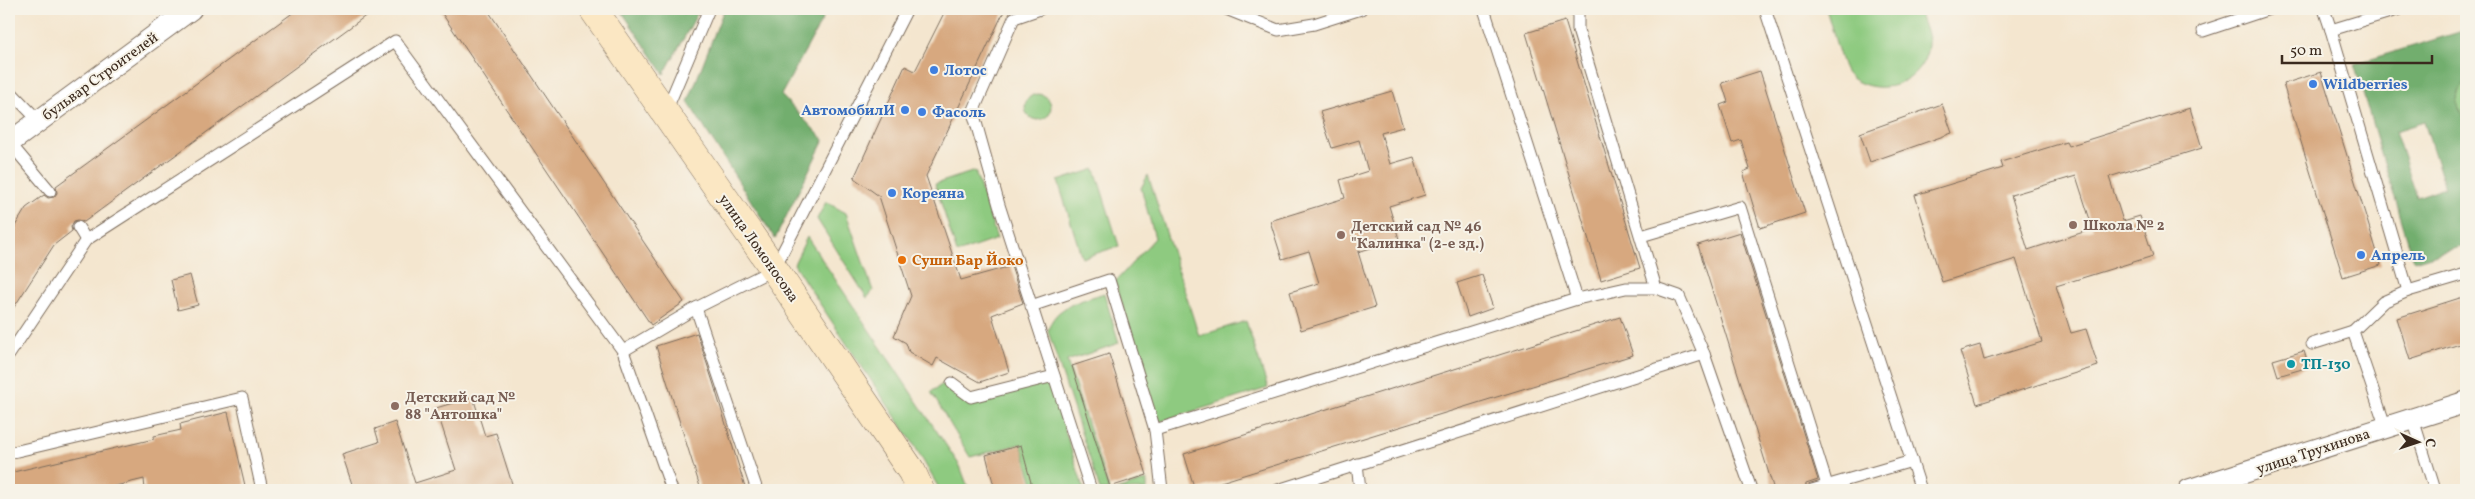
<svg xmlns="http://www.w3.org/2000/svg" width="2475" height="499" font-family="Vollkorn,serif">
  <rect width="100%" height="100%" fill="#f7f3e8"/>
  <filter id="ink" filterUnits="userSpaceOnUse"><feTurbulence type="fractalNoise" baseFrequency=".02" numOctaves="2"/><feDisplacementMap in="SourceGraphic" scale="10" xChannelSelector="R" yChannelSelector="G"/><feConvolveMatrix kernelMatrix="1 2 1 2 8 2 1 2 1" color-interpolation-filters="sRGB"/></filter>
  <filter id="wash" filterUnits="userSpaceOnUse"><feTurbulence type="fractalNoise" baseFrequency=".0096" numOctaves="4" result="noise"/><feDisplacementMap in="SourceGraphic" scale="20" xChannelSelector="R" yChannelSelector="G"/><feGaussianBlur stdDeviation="1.12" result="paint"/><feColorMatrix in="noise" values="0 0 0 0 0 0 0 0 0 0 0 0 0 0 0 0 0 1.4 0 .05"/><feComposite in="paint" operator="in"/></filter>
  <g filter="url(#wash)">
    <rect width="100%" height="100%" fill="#f4e6cf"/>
    <g fill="#8eca80" stroke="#647a4f">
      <path d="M1826,9H1918C1921,19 1929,34 1928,45C1925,77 1893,95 1863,84C1858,82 1851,79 1847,74C1842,67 1830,21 1826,9Z"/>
      <path d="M2466,80V119C2453,109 2455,91 2466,80Z"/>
      <circle cx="1038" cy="107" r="13"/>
      <path d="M1095,169L1119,246L1082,258L1058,181Z"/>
      <path d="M975,171L997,239L957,253L935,184Z"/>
      <path d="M1148,175L1199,336L1246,321L1268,388L1159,422L1115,282L1155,238L1141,188Z"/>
      <path d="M826,202L846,213L873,291L867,298L817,219Z"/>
      <path d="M807,237L960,466L969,490H940L913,443L806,283L794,264Z"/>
      <path d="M1104,293L1119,343L1067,361L1109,490H1100L1048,331C1054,305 1082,301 1104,293Z"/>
      <path d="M1048,377L1084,490H1035L1021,444L970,457L931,392L943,384H949L968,401Z"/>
      <path d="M1147,480V490H1116Z"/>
    </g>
    <g fill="#72ae6e" stroke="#566c46" fill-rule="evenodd">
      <path d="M620,9H700L664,74Z"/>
      <path d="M724,9H828L781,95L824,140L775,239L688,102Z"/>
      <path d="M2466,30V80L2458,92L2457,101L2459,109L2466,119V245L2414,261L2354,64ZM2424,122L2445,187L2417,197L2395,131Z"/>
    </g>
    <g id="blocks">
      <g fill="#d7a87f" fill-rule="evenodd">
        <path d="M298,9H375L84,222L78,220L74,221L71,227L72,231L54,245L9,315V236L26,208L44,195L48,198L54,197L57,193L56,186Z"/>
        <path d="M439,9H487L684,302L651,325Z"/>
        <path d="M946,9H1005L926,176L961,280L1011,266L1023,303L992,315L1009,372L980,382L937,358L933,366L909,352L906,343L894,336L911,296L879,196L854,178L905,66L915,71Z"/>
        <path d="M1565,21L1640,268L1601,280L1526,33Z"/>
        <path d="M1760,71L1805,213L1760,228L1743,172L1750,169L1741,140L1732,143L1720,105L1728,102L1722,83Z"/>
        <path d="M2321,72L2381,265L2343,277L2283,84Z"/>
        <path d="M1392,91L1403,127L1381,133L1390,164L1414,157L1425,195L1389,206L1399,239L1358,252L1375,307L1301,330L1290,292L1319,283L1309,251L1282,259L1270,221L1345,198L1340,180L1368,171L1359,140L1332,148L1320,112Z"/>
        <path d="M1942,104L1952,133L1870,162L1860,133Z"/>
        <path d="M2190,108L2202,148L2109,177L2123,221L2140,216L2153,256L2056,286L2071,333L2086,329L2098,366L1977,404L1960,351L1980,345L1984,360L2042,342L2016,259L1942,282L1915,195L2003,168L2001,162L2066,142L2068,146ZM2076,176L2093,229L2028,250L2011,195Z"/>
        <path d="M1740,232L1818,480L1806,484L1805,490H1774L1698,245Z"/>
        <path d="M190,275L198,305L178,310L171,280Z"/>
        <path d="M1482,275L1493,308L1468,317L1457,283Z"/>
        <path d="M2466,296V342L2410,360L2397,318Z"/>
        <path d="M1620,317L1633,355L1195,490L1184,454Z"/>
        <path d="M697,333L713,382L746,490H701L656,346Z"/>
        <path d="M2304,351L2309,367L2278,376L2273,360Z"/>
        <path d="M1109,354L1147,475L1110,487L1072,366Z"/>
        <path d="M473,397L485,436L496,433L514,490H354L342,454L379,442L375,429L395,422L415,483L456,470L436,408Z"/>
        <path d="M228,412L246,490H145L144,479L99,490H9V473L154,439V436L181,430L180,424Z"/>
        <path d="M1021,445L1033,490H995L986,455Z"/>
      </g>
    </g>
  </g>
  <g filter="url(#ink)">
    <use href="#blocks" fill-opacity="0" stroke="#7c6c5c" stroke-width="1"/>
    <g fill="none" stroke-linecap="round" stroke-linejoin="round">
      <g stroke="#7c6c5c" stroke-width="13">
        <g id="lane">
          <path d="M1040,9L1014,18L973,112L999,205L1091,490"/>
          <path d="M1226,9L1278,30L1314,24L1361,9"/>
          <path d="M1484,9L1577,299L1626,288H1656"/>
          <path d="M1578,9V30L1656,288L1679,296L1704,354L1751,489"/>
          <path d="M1765,9L1921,490"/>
          <path d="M2324,9L2331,30L2400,9"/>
          <path d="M2331,30L2408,291L2466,274"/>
          <path d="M2203,31L2269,9"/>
          <path d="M10,91L39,121"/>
          <path d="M666,111L709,9"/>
          <path d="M9,142L50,191"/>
          <path d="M78,227L86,240L395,41L623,351"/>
          <path d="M1641,236L1740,207L1827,485"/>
          <path d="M1031,306L1109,280L1155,430"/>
          <path d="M696,308L757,490"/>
          <path d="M2312,344L2353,331"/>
          <path d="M9,355L86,240"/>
          <path d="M952,383L971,397L1054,376"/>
          <path d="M2413,419L2435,490"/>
          <path d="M2386,428L2353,331L2383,302L2408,291"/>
          <path d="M9,453L242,398L262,490"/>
          <path d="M1357,464L1360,490"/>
          <path d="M672,490L623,351L696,308L774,269L907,9"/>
          <path d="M1162,490L1155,430L1577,299"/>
          <path d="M1278,490L1704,354"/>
          <path d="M1812,490L1912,461"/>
        </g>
      </g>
      <g stroke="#7c6c5c" stroke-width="23">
        <g id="street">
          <path d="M9,143L191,9"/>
          <path d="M2189,490L2466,402"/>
        </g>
      </g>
      <g stroke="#7c6c5c" stroke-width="29">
        <path id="secondary" d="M593,9L774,269L912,472L920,490"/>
      </g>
      <use href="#lane" stroke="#fff" stroke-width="11"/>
      <use href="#street" stroke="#fff" stroke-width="21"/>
      <use href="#secondary" stroke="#fbe7c3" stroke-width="28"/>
    </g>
  </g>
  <g fill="#3f7fe0" stroke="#f7f3e8" stroke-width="2">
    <circle cx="934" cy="70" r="5"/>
    <circle cx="2313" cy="84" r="5"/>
    <circle cx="905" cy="110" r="5"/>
    <circle cx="922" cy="112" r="5"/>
    <circle cx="892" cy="193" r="5"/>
    <circle cx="2361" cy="255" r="5"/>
  </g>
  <g fill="#8d6e63" stroke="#f7f3e8" stroke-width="2">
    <circle cx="2073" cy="225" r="5"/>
    <circle cx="1341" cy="235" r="5"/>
    <circle cx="395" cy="406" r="5"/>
  </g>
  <circle fill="#e8710a" stroke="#f7f3e8" stroke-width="2" cx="902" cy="260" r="5"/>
  <circle fill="#0f9aa8" stroke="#f7f3e8" stroke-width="2" cx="2291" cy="364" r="5"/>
  <g text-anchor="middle" stroke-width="4" stroke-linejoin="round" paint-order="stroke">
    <g font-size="15" font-weight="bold" fill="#366cbe" stroke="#f7f3e8" text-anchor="start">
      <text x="944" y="75">Лотос</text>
      <text x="2323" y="89">Wildberries</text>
      <text x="895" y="115" text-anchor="end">АвтомобилИ</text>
      <text x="932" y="117">Фасоль</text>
      <text x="902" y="198">Кореяна</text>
      <text x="2371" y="260">Апрель</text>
    </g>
    <g font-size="15" fill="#3b2a1e" stroke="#f7f3e8">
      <text transform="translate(100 76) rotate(-36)" y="5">бульвар Строителей</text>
      <text transform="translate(759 248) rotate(55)" y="5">улица Ломоносова</text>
      <text transform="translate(2313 451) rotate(-18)" y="5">улица Трухинова</text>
    </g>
    <g font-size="15" font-weight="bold" fill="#785e54" stroke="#f7f3e8" text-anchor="start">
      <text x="2083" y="230">Школа № 2</text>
      <text x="1351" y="231">Детский сад № 46<tspan x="1351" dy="17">"Калинка" (2-е зд.)</tspan></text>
      <text x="405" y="402">Детский сад №<tspan x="405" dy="17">88 "Антошка"</tspan></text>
    </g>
    <g font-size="15" font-weight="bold" fill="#c56008" stroke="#f7f3e8" text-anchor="start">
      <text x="912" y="265">Суши Бар Йоко</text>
    </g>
    <g font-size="15" font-weight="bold" fill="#0d838f" stroke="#f7f3e8" text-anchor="start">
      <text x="2301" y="369">ТП-130</text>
    </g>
  </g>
  <rect width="2475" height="499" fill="none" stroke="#f7f3e8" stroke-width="30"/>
  <g transform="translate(2418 442) rotate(93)" stroke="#f7f3e8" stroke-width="4" paint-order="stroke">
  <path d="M0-4L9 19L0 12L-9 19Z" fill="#3b2a1e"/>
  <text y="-8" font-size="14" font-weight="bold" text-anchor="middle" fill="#3b2a1e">С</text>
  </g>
  <path d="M2282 55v8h150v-8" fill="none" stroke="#3b2a1e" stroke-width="2.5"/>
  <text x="2290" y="55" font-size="15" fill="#3b2a1e" stroke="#f7f3e8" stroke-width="4" paint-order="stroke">50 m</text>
</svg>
